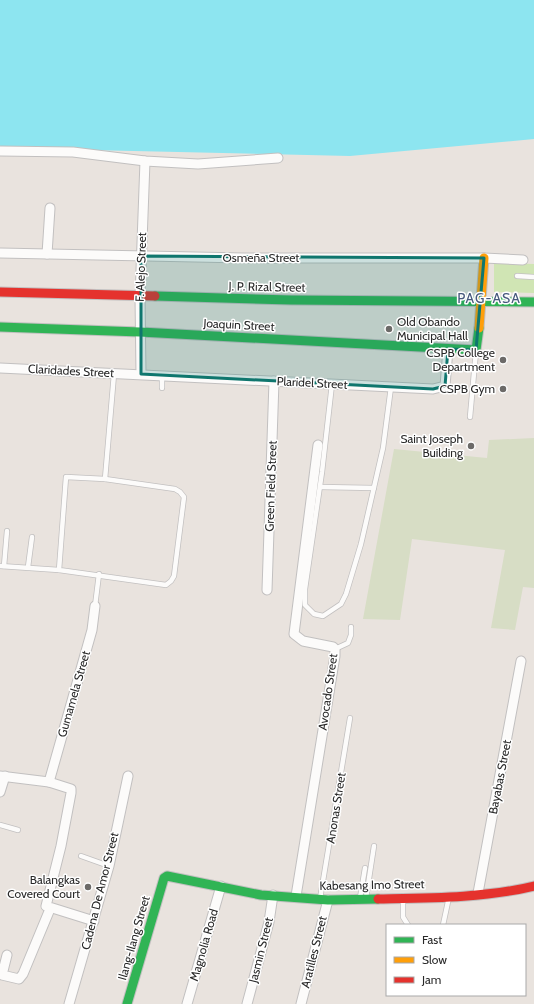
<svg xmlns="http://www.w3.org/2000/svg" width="534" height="1004" font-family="Cabin,sans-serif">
  <rect width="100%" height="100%" fill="#e9e3de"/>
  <path fill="#d0e5b4" d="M494,263L534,264V293L494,292Z"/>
  <path fill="#d7ddc5" d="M534,438V588L523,587L515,630L491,628L505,550L412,539L400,620L363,619L394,449L487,458L489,440Z"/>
  <path fill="#8de5f0" d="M0,0H534V139L350,156L0,148Z"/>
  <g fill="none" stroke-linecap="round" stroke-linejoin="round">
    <g stroke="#c2c0c0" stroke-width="6">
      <g id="lane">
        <path d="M517,276L534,277"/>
        <path d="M162,375V388"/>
        <path d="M332,384L322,472L305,589V605L314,614L323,616L341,604L346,594L361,544L383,448L391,387"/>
        <path d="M470,417L476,351"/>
        <path d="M66,477L105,479L175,489L180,492L184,497L174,576L171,581L166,585L59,570Z"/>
        <path d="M105,479L114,374"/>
        <path d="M320,487L374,488"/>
        <path d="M0,566L59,570"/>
        <path d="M4,566L7,531"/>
        <path d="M28,567L32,537"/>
        <path d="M95,606L99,574"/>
        <path d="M335,649L348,643L351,635V627"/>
        <path d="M0,825L18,830"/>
        <path d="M81,856L109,866"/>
        <path d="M360,898L365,868"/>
        <path d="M366,898L374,846"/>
        <path d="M320,899L350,718"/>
        <path d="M403,900V917L408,925"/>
        <path d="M443,925L449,897"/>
      </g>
    </g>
    <g stroke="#c2c0c0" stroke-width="11">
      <g id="street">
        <path d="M0,151L73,152L145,161L198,164L278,158"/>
        <path d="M0,253L244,258H484L523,260"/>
        <path d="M47,254L50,208"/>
        <path d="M0,368L433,389L445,386L448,349"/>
        <path d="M141,374L140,297L145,161"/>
        <path d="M267,590L274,381"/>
        <path d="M0,776L49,782L71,789V793L61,846L46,906L94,921"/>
        <path d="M49,782L92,630L95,606"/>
        <path d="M0,792L5,776"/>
        <path d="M478,893L521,661"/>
        <path d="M296,896L335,656V649L333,647L303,641L294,634L318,445"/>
        <path d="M7,955L2,975L19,979L23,974L50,909"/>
        <path d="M69,1004L109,866L128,776"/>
        <path d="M187,1004L221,886"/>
        <path d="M247,1004L269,922L273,895"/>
        <path d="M301,1004L328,900"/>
      </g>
    </g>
    <g stroke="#c2c0c0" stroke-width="11">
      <g id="fast">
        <path d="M155,296L291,300L534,302"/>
        <path d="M0,327L140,332L476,350L479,328"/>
        <path d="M127,1004L164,878L167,876L261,895L328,900L378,899"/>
      </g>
    </g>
    <g stroke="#c2c0c0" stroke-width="11">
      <path id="slow" d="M479,328L484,258"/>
    </g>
    <g stroke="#c2c0c0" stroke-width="11">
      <g id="jam">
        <path d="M0,292L155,296"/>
        <path d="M378,899C427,898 486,898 534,886"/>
      </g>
    </g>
    <use href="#lane" stroke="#fcfbfa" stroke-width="4.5"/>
    <use href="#street" stroke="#fcfbfa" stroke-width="9"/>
    <use href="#fast" stroke="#30b455" stroke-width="9"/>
    <use href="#slow" stroke="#ff9f0a" stroke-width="9"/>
    <use href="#jam" stroke="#e5322d" stroke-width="9"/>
  </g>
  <path fill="#0f766e" fill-opacity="0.2" stroke="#0f766e" stroke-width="3" stroke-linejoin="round" d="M141,256L484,258L476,350L448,349L445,386L433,389L141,374Z"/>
  <g fill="#6c6a68" stroke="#fff" stroke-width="1.5">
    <circle cx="389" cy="329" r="4"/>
    <circle cx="503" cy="360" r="4"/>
    <circle cx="503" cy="389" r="4"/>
    <circle cx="471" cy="446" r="4"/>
    <circle cx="88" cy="887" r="4"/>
  </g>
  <g text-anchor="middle" stroke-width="3" stroke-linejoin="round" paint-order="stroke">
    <g font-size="12" fill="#292929" stroke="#fff">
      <text x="261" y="262">Osmeña Street</text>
      <text transform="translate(141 267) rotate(-88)" y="4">F. Alejo Street</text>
      <text transform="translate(267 287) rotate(1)" y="4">J. P. Rizal Street</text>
      <text transform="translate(239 325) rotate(3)" y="4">Joaquin Street</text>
      <text transform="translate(71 371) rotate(3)" y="4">Claridades Street</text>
      <text transform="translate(312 383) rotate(3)" y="4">Plaridel Street</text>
      <text transform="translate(271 486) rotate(-88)" y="4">Green Field Street</text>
      <text transform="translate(328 692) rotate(-82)" y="4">Avocado Street</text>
      <text transform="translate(74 694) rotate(-74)" y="4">Gumamela Street</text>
      <text transform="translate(500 777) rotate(-79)" y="4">Bayabas Street</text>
      <text transform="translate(336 808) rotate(-81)" y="4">Anonas Street</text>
      <text transform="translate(372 885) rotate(-1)" y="4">Kabesang Imo Street</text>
      <text transform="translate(100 891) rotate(-76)" y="4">Cadena De Amor Street</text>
      <text transform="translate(134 938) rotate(-74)" y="4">Ilang-Ilang Street</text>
      <text transform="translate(204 945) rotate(-74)" y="4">Magnolia Road</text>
      <text transform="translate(261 950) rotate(-76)" y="4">Jasmin Street</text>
      <text transform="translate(314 952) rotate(-76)" y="4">Aratilles Street</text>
    </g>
    <g font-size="12" fill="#292929" stroke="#fff" text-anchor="end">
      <text x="397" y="326" text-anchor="start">Old Obando<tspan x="397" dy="14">Municipal Hall</tspan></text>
      <text x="495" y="357">CSPB College<tspan x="495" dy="14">Department</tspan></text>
      <text x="495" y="393">CSPB Gym</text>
      <text x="463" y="443">Saint Joseph<tspan x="463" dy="14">Building</tspan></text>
      <text x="80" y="884">Balangkas<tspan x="80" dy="14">Covered Court</tspan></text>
    </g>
    <g font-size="14" letter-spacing="1" fill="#47597d" stroke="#fff">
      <text x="489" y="303">PAG-ASA</text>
    </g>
  </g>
  <rect x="386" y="924" width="140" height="72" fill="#ffffff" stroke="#a9a9a9"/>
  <rect x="394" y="937" width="20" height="6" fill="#30b455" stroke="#a9a9a9"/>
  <text x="422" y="944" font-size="12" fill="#292929">Fast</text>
  <rect x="394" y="957" width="20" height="6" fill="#ff9f0a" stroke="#a9a9a9"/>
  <text x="422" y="964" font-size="12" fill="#292929">Slow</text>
  <rect x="394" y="977" width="20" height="6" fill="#e5322d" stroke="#a9a9a9"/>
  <text x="422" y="984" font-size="12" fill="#292929">Jam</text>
</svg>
